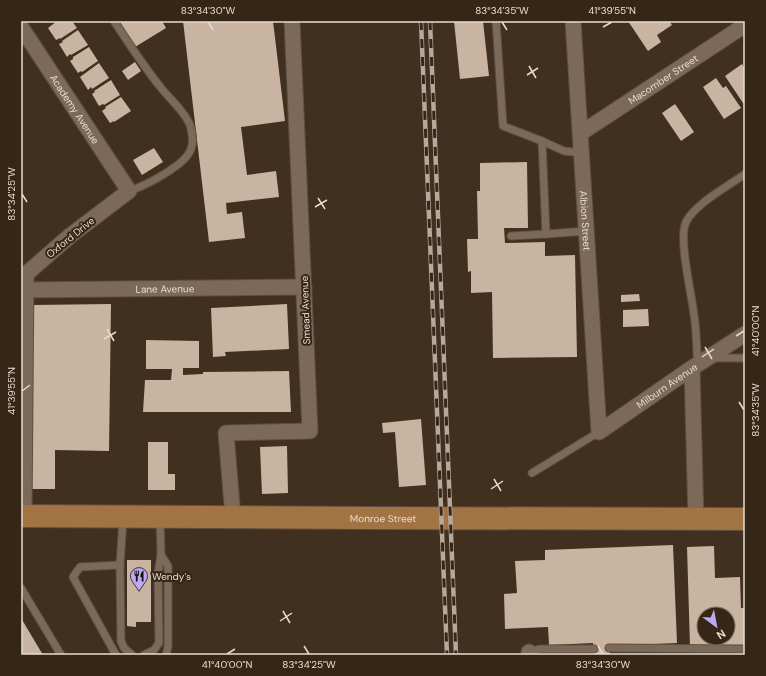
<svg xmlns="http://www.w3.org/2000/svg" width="766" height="676" font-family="'DM Sans',sans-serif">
  <rect width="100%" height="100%" fill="#413020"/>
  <g fill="#c8b4a0" fill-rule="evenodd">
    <path d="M57,21H72L77,28L60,39V38L56,40L48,28Z"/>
    <path d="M119,21H162L166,28L135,47Z"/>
    <path d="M183,21H273L285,121L241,127L247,175L276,171L279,197L226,203L227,214L242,212L245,238L209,242Z"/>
    <path d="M454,21H483L489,76L460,79Z"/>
    <path d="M628,21H669L672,25L657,35L661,42L648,51Z"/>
    <path d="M78,30L88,45L71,55L70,54L67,57L59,44L63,42L62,41Z"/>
    <path d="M89,47L98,61L82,72L81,71L78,73L70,61L73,59V57Z"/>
    <path d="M135,62L141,71L128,80L122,71Z"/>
    <path d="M99,63L109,78L92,89L91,87L88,90L80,77Z"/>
    <path d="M742,64L745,69V106L725,76Z"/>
    <path d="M716,78L723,88L726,86L741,108L724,119L703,87Z"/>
    <path d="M111,80L120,95L104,105L103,104L99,106L92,94L95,92L94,91Z"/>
    <path d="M121,97L131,111L114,122V121L110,123L102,111L106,108L105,107Z"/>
    <path d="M675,104L694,132L681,141L662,113Z"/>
    <path d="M154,148L163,162L142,175L133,160Z"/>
    <path d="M527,162L528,228H504L505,243L545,242V256L575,255L577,357L493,358L492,292L471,293V271L468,272L467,239H478L477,191H480V163Z"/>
    <path d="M639,294L640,301L621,302V295Z"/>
    <path d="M111,304L109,451L55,450V489H30L33,305Z"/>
    <path d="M287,304L289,349L225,352L226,356L213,357L211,308Z"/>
    <path d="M648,309L649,326L623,327V310Z"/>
    <path d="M146,340L199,341V368H183V375L203,374V372L289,371L291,412H143L145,380H171L172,369H146Z"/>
    <path d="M421,419L426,485L399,487L395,432L383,433L382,423Z"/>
    <path d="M148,442H168V474H175V490H148Z"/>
    <path d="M287,446L288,493L262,494L260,447Z"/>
    <path d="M673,545L677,643L609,646L610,654L594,655L593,643L549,645L548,627L505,629L504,594L517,593L515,561L545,560V550Z"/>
    <path d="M714,546L715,578L740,577L741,608H745V645L690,647L687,547ZM704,614H728V638H704Z"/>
    <path d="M127,560H151V622H136V627L127,626Z"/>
    <path d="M21,618L43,655H21Z"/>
  </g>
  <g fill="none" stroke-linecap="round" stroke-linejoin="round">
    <g stroke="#5d4f41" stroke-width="9">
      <g id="lane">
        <path d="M114,21C129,44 144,67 162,89C170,99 185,112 190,125C192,132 194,142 191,149C186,165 145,186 129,191"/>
        <path d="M496,21L503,126L542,141"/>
        <path d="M582,153L564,151L542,141L546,234L587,231"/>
        <path d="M511,236L546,234"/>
        <path d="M713,358H745"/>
        <path d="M698,364C696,348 697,331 694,315C692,295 678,239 686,222C695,204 728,186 745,174"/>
        <path d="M532,473L599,432"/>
        <path d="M160,519L161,555L168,566V647L166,655"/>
        <path d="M120,565L121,641L124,648L132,655"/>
        <path d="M21,588L61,655"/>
        <path d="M609,648L745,649"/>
        <path d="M529,652L540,649H594"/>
        <path d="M116,655L73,577L80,567L120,565L123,519"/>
        <path d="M144,655L154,650L159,643L158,573L161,555"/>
      </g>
    </g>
    <g stroke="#5d4f41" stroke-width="17">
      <g id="street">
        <path id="s1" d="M573,21L599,432L692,368L745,334"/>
        <path id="s2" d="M21,27L129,191L71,235L26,274L24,516"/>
        <path id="s3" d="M581,133L745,25"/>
        <path id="s4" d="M21,290L304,287"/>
        <path d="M692,368L696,520"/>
        <path d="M233,517L226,433L310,431L292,21"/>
        <path d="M529,652V655"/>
      </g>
    </g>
    <g stroke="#5d4f41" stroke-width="24">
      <g id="primary">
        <path id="s5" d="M21,516L366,518L745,519"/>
      </g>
    </g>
    <use href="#lane" stroke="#7c6957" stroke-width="7"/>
    <use href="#street" stroke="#7c6957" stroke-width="15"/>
    <use href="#primary" stroke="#a27443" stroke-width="22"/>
    <g stroke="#b5a89c" stroke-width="4.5">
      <g id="rail">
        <path d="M421,21L447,655"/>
        <path d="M430,21L456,655"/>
      </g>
    </g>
    <use href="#rail" stroke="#362616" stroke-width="3" stroke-dasharray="9" stroke-linecap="butt"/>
  </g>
  <path fill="none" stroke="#e7dcd2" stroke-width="1.5" d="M208,22L213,30M502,22L507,30M603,27L612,22M529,66L536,78M527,75L538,68M22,194L27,202M318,198L325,209M315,207L327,200M107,329L114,341M736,336L744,331M104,339L116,332M705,347L712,359M702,357L714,349M22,391L30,385M739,402L744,410M494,479L501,491M491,489L503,481M283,611L290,623M280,621L292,613M304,646L309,654M598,646L603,654M227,654L235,649"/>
  <defs>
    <g id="restaurant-pin" transform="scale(0.9)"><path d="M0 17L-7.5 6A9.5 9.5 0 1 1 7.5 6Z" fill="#bea9f5" stroke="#362616"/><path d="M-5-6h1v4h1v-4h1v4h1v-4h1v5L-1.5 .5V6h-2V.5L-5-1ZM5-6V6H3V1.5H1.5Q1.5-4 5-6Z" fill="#111"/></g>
  </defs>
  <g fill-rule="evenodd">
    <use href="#restaurant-pin" x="139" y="576"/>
  </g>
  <g text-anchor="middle" stroke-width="4" stroke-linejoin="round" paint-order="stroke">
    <g font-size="10" fill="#e7dcd2" stroke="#362616">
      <text dy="4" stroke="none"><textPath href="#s3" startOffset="98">Macomber Street</textPath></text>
      <text dy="4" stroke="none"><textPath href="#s2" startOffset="98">Academy Avenue</textPath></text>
      <text dy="4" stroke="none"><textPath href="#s1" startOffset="200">Albion Street</textPath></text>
      <text transform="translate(70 237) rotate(-39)" y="4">Oxford Drive</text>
      <text dy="4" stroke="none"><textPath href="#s4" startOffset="144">Lane Avenue</textPath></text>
      <text transform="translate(305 310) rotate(-92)" y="4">Smead Avenue</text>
      <text dy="4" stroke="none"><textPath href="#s1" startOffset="494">Milburn Avenue</textPath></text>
      <text dy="4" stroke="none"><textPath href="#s5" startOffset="362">Monroe Street</textPath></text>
    </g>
    <g font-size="10" fill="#e7dcd2" stroke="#362616" text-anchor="start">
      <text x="152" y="580">Wendy's</text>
    </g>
  </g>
  <rect width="766" height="676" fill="none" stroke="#362616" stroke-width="44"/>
  <g transform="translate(716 626) rotate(148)"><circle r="19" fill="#362616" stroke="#7d6f61"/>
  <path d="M0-3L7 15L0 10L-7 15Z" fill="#bea9f5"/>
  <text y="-6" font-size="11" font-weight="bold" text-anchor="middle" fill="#e7dcd2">N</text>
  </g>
  <rect x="22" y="22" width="722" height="632" fill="none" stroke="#e7dcd2" stroke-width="1.5"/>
  <g font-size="10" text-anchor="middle" fill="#e7dcd2">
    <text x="208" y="14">83°34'30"W</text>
    <text x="502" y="14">83°34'35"W</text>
    <text x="612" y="14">41°39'55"N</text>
    <text transform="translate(11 194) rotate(-90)" y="4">83°34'25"W</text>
    <text transform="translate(755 331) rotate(-90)" y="4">41°40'00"N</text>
    <text transform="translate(11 391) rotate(-90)" y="4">41°39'55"N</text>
    <text transform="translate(755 410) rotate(-90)" y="4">83°34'35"W</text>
    <text x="227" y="668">41°40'00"N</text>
    <text x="309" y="668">83°34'25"W</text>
    <text x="603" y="668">83°34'30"W</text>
  </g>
</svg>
